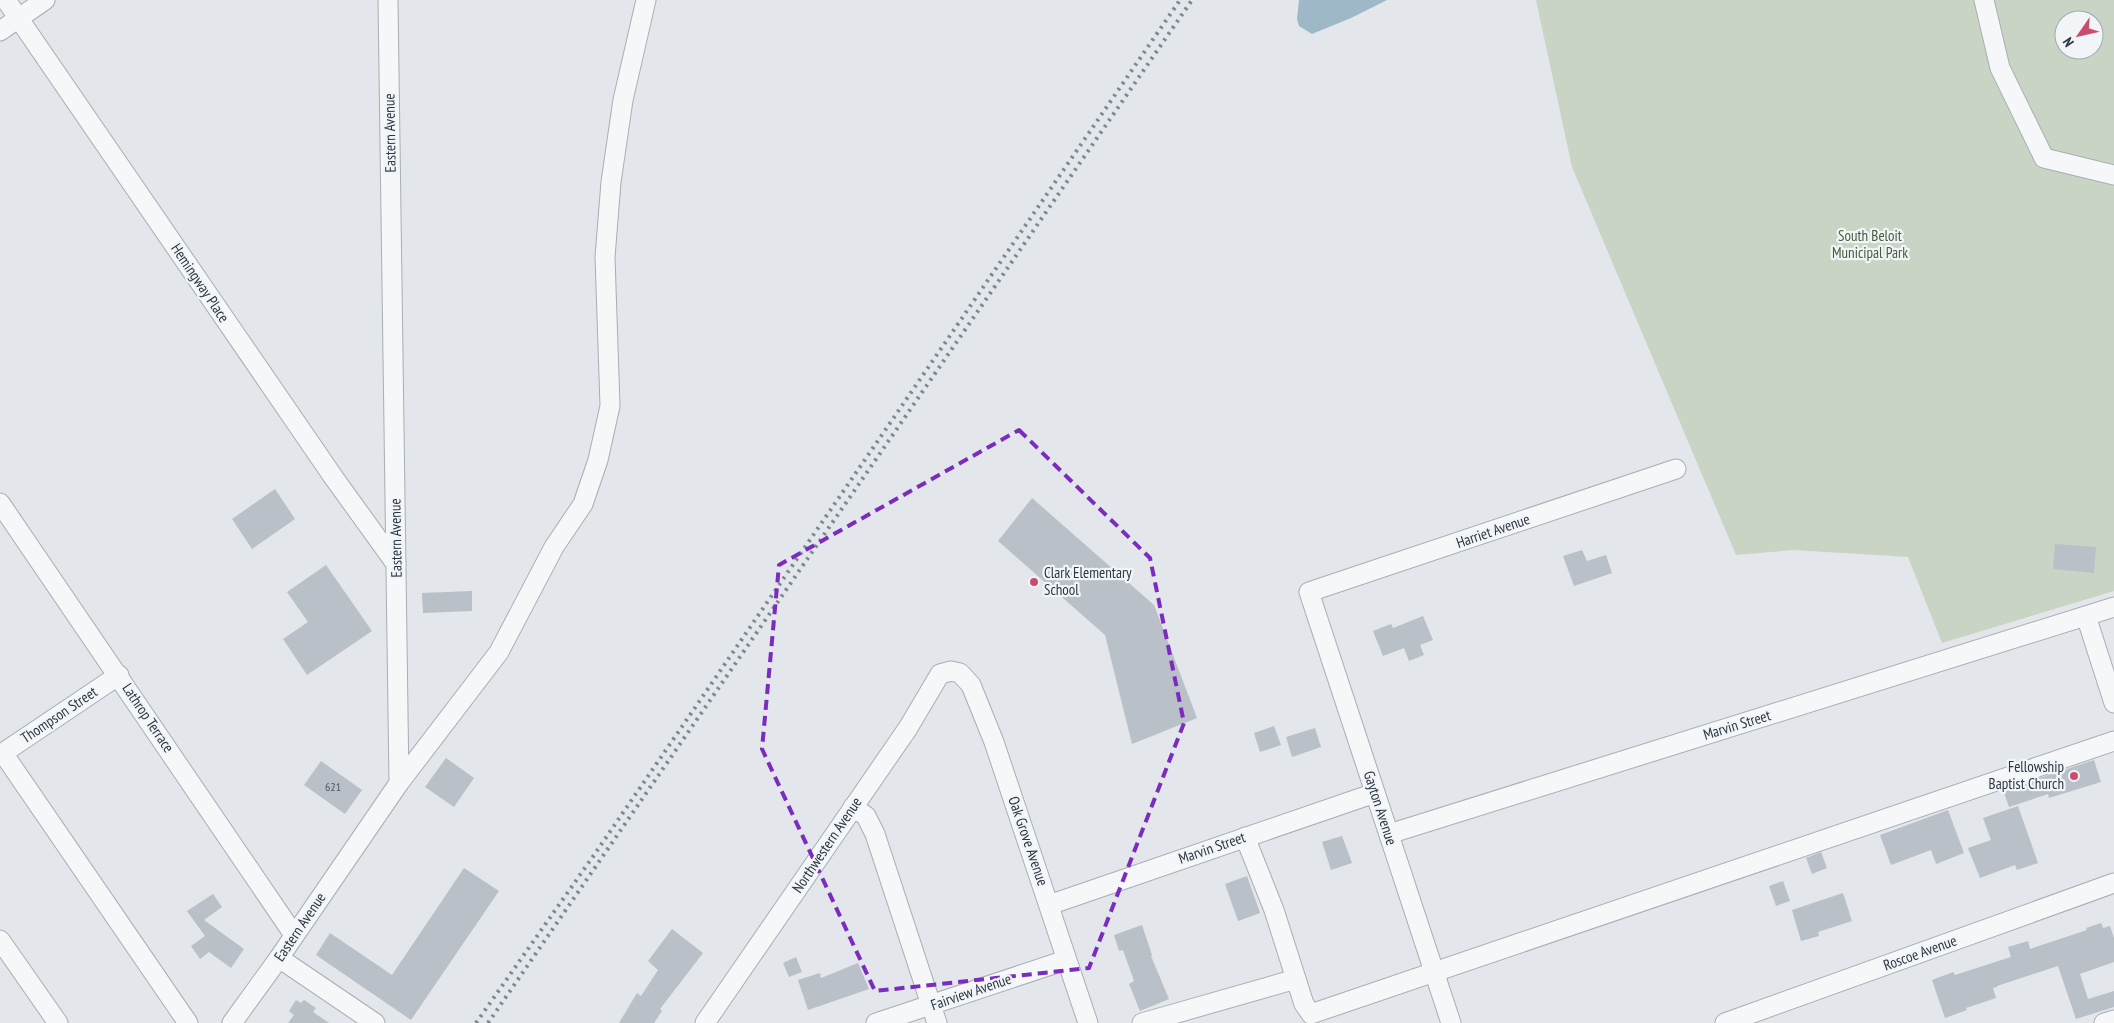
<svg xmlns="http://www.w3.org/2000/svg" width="2114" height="1023" font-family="'PT Sans Narrow',sans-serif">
  <rect width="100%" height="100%" fill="#e3e6ea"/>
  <path fill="#cad4c4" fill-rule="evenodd" d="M1536,0H2114V591L1942,643L1908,557L1793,550L1736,555L1572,167ZM2064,20H2094V50H2064Z"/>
  <path fill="#9fb8c8" d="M1299,0H1387L1351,18L1312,34L1299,26L1297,19Z"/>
  <g fill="#bac0c7">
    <path d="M275,489L295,519L252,549L232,519Z"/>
    <path d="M1032,498L1154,605L1197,718L1132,744L1105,635L998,541Z"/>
    <path d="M2055,544L2096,547L2094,573L2053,569Z"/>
    <path d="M1582,550L1587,561L1606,555L1612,573L1574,586L1563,556Z"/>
    <path d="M326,565L372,631L307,675L283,639L308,622L287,592Z"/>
    <path d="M472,591V611L423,613L422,593Z"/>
    <path d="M1423,616L1433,640L1420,645L1424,655L1409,661L1404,648L1383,656L1373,631L1391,624L1393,628Z"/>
    <path d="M1274,726L1281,745L1260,752L1254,733Z"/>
    <path d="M1315,728L1321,747L1292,757L1286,737Z"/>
    <path d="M446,758L474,778L454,807L425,787Z"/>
    <path d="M2094,760L2101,782L2049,798L2048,794L2009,807L2003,790Z"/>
    <path d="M321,761L362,790L345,814L304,785Z"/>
    <path d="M2018,806L2038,863L2017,870L2015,865L1980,878L1968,848L1991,840L1983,818Z"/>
    <path d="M1948,810L1964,853L1936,864L1931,850L1891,865L1880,835Z"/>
    <path d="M1342,836L1352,863L1331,870L1322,842Z"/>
    <path d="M1821,852L1827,868L1812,874L1806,858Z"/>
    <path d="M464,868L499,891L411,1020L316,955L330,933L392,975Z"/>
    <path d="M1247,876L1260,913L1238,921L1225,884Z"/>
    <path d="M1783,881L1790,901L1776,906L1769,886Z"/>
    <path d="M1843,893L1852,921L1818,932L1819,936L1801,941L1792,910Z"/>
    <path d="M213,894L222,907L204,920L244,949L231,968L209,952L200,959L191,946L205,936L187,911Z"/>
    <path d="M2101,923L2103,928L2110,926L2114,938V962L2080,974L2088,999L2114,991V1007L2076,1019L2058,966L1997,986V987L1993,988L1996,998L1966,1008L1967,1010L1945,1018L1932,980L1953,972L1955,975L2011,957L2008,947L2028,941L2030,949L2087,930L2086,928Z"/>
    <path d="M1142,925L1152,955L1151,956L1169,999L1140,1011L1129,984L1134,981L1123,950L1119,951L1114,935Z"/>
    <path d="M672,929L703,953L660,1009L662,1011L654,1023H619L637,993L641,996L658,970L648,961Z"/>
    <path d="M796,957L802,972L789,977L783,963Z"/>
    <path d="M858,963L869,989L808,1010L798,980L820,973L821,978Z"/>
    <path d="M296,1000L301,1003L304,1000L316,1008L313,1012L329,1023H288L294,1015L289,1011Z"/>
  </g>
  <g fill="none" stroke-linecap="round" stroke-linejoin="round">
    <g stroke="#a8aeb4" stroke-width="21">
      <g id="minor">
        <path d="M6,0L334,478L396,564"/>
        <path d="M1984,0L2000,68L2044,158L2114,175"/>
        <path d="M0,31L45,0"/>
        <path d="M0,503L294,935"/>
        <path d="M2086,616L2114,703"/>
        <path d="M3,753L188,1023"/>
        <path d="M0,755L119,675"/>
        <path d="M399,783L499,652L554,547L583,504L598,460L610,406L605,257L611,182L623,100L646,0"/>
        <path d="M853,807L866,816L875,834L937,1023"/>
        <path d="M1389,834L2114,607"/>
        <path d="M1245,837L1274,910L1304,1004L1311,1014L2114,741"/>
        <path d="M1049,905L1375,793"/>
        <path d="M0,940L58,1023"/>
        <path d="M279,958L375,1023"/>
        <path d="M232,1023L279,958L399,783L388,0"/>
        <path d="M705,1023L908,728L940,674L951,671L960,673L971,685L994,742L1088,1023"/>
        <path d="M876,1023L1066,960"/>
        <path d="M1142,1023L1296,979"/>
        <path d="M1451,1023L1309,592L1676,469"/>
        <path d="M1725,1023L2114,883"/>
        <path d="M2104,1023L2114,1020"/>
      </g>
    </g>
    <use href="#minor" stroke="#f5f7f9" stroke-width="19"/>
    <g stroke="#7d8893" stroke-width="4" stroke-dasharray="2.5 5" stroke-linecap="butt">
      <path d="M476,1023L594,855L1180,0"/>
      <path d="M488,1023L1192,0"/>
    </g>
  </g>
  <path fill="none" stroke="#7b2cbf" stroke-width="4" stroke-dasharray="10 6" stroke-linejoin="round" d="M1019,430L1150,558L1184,723L1089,968L875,991L762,749L779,565Z"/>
  <g fill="#c94e6e" stroke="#f2f5f8" stroke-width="2">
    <circle cx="1034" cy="582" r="5"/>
    <circle cx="2074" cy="776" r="5"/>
  </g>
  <g text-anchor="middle" stroke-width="4.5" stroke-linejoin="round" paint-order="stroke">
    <g font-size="12" fill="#4f5863">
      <text x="333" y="791">621</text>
    </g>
    <g font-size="15" fill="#2b3642" stroke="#f2f5f8">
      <text transform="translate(390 133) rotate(-91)" y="5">Eastern Avenue</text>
      <text transform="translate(200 283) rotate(56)" y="5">Hemingway Place</text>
      <text transform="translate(1493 531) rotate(-19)" y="5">Harriet Avenue</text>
      <text transform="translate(396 538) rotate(-91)" y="5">Eastern Avenue</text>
      <text transform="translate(59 715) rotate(-34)" y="5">Thompson Street</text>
      <text transform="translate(148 718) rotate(56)" y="5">Lathrop Terrace</text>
      <text transform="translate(1737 725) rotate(-17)" y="5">Marvin Street</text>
      <text transform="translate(1380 808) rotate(72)" y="5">Gayton Avenue</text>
      <text transform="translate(1028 841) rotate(71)" y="5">Oak Grove Avenue</text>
      <text transform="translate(827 845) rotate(-56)" y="5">Northwestern Avenue</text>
      <text transform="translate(1212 848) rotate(-19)" y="5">Marvin Street</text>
      <text transform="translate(300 927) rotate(-56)" y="5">Eastern Avenue</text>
      <text transform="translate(1920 953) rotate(-20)" y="5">Roscoe Avenue</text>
      <text transform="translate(971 992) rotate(-19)" y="5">Fairview Avenue</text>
    </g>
    <g font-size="15" fill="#445d39" stroke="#f2f5f8">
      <text x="1870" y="241">South Beloit<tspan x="1870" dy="17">Municipal Park</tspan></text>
    </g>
    <g font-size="15" fill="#2b3642" stroke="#f2f5f8" text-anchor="start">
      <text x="1044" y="578">Clark Elementary<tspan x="1044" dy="17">School</tspan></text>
      <text x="2064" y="772" text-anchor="end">Fellowship<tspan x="2064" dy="17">Baptist Church</tspan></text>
    </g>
  </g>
  <g transform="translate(2079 35) rotate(236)"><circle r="24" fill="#f2f5f8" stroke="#a2a9af"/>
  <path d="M0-4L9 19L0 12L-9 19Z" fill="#c94e6e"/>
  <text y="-8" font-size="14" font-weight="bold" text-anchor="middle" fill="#2b3642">N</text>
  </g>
</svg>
